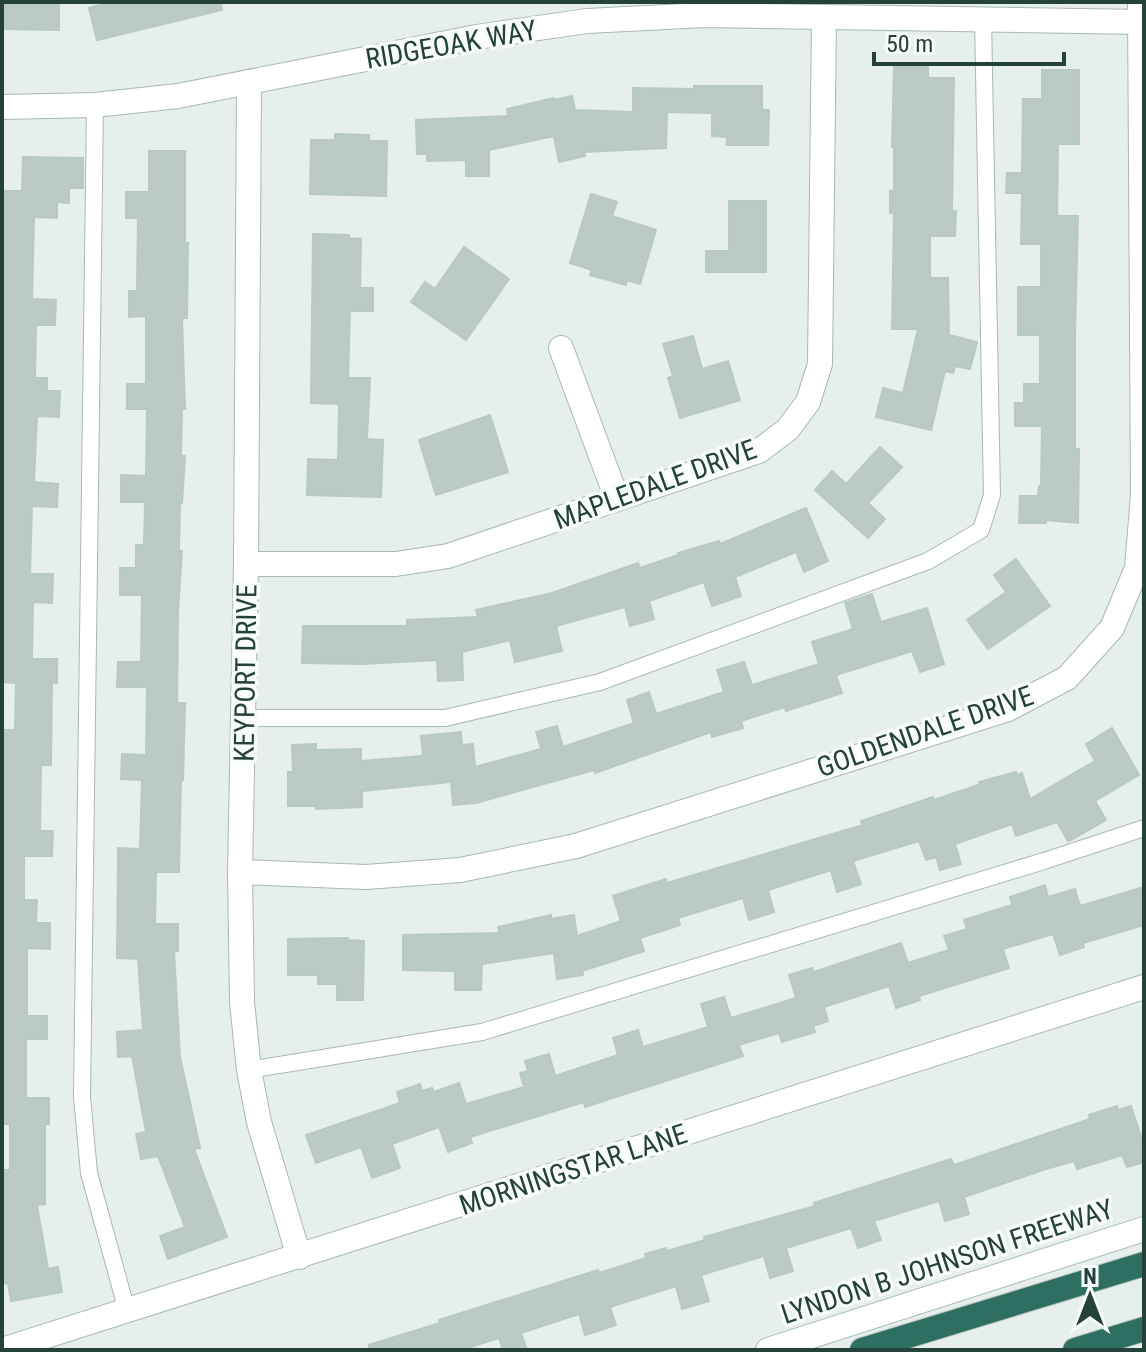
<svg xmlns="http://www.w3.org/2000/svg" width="1146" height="1352" font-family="'Roboto Condensed',sans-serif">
  <rect width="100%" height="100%" fill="#e6efeb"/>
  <g fill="#bbcac4" stroke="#b8c9c2" stroke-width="2">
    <path d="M2,2H59V30L2,29Z"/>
    <path d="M112,2H221L222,10L97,40L89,8Z"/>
    <path d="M894,67H928V78H954L952,211H956L955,236H930V278H948L949,335L977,342L970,369L955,366L953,373L945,371L931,430L876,417L883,388L903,393L918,329H892L894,213H890V191H894V147H892Z"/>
    <path d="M1042,70H1079V144H1058L1057,216H1078L1075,335V449H1079L1078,523L1046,520V523H1019L1020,496H1038L1039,486H1041L1042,426H1015V403H1024V384H1040V335H1018V287H1041V244H1021L1022,193H1006L1007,173H1022L1023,99H1042Z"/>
    <path d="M694,86H762V110H769L768,145H727V137L712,136V113L667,112L666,148L584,152L585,156L559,162L554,136L489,150V176H466V160L427,161V154H417L416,120L508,116L507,109L554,98V100L572,96L575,110L633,112V88L694,89Z"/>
    <path d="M335,134L369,135V141H387L386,196L310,194L311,140H335Z"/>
    <path d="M149,151H185V243H188L187,318H182L185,409H182L181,456H185L182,503H180L179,551H182L178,612L177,703H185L183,780H181L179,872H156L155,924H178V951H174L180,1057L200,1148L194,1149L227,1237L168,1259L160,1236L185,1227L158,1156L141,1159L136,1134L146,1132L132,1056L118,1057L117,1032L143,1030L138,959L117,958L118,862V848L140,849L142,780L121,779L122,754L146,755L147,687H117L118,662H141L142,595H120V568H136V545H144L145,502H121V475L146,476L147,409H127V384H146V316L129,317V291H137L138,218H126V192H149Z"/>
    <path d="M23,157L83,158V188H69V203L57,202V218L34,217L32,299L56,300L55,325H36L35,378H47V391H60L59,417L37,416L34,482L58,484L57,507L32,506L30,574H53L52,603L33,602L32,659H57V683H52L51,765H41L40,831H53L52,856H24V900H37L36,923H50V949L27,948V1016H47V1039H26V1098H49V1124H45V1204L37,1205L48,1269L58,1267L62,1292L11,1301L8,1283L2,1284V1170H10V1124H2V730H15L16,683L2,682V191H22Z"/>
    <path d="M591,194L617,202L612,216L656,230L640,284L627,280L626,285L590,275L592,270L570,263Z"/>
    <path d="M729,201H766V272H706V251H729Z"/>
    <path d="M313,234L349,235V238L361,239L360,288H373V311H350L348,378H370L367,439L383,440L381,497L307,495L308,459L338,460L339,404L311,403Z"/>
    <path d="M464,247L509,279L466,340L411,302L425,282L435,289Z"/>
    <path d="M693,336L702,369L728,361L740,400L680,418L668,378L673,376L663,344Z"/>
    <path d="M490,415L508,472L436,495L419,440Z"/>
    <path d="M880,447L902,467L868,503L885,519L868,538L815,490L832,471L846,484Z"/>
    <path d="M806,508L828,561L804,572L796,552L735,577L741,596L712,606L704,582L649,601L654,619L630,626L625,607L556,626L562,651L515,662L510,640L462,652L463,680L438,681L437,660L362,664L302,663L303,626H407V620L478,617L476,610L552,593L638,563L640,568L678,555V553L719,541L720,544Z"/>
    <path d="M1016,559L1050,606L988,649L967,620L1006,592L994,575Z"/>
    <path d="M872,594L881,622L927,608L944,664L920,672L912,651L836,675L842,693L786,711L785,707L741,721L743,728L712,737L711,732L595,773L594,770L476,803L453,805L451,782L362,791V807L316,809V806H288V772H293L292,745L316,744V750L361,749V761L423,756L421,736L461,732L462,745L473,744L475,767L541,749L536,732L557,726L563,747L634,723L627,700L649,692L656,714L724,692L717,670L744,662L752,685L819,664L812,642L853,629L845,603Z"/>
    <path d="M1112,728L1139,775L1095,801L1106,820L1071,840L1068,841L1057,822L1016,836L1012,824L955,844L961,864L940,870L936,857L926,860L919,841L853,861L861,884L837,892L831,870L768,890L774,912L749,920L743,898L678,918L680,925L640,938L644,951L582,971L583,975L557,979L554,953L482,964L481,990H455V971L403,970V935L499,933L498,927L551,915V919L574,915L577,936L621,921L613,896L666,879L667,883L863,825L861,821L933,797L934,800L981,784L979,782L1016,772L1017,775L1022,773L1030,799L1095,761L1086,744Z"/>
    <path d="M1045,885L1048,897L1075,889L1080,906L1144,887V925L1083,943L1084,947L1060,955L1053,934L1003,949L1009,968L919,996L920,1000L896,1008L889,986L824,1007L828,1021L813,1026L815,1032L782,1042L779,1033L739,1045L743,1056L585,1107L584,1102L470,1137L472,1143L448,1152L439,1127L392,1144L400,1168L372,1178L361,1147L316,1163L306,1135L400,1103L397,1092L420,1084L422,1091L432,1088L434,1092L459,1083L466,1104L524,1087L520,1073L528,1071L525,1061L549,1054L555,1076L618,1055L613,1038L638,1030L643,1047L708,1027L701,1004L724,997L731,1018L796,998L789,975L812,968L814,972L901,943L908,963L949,950L944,936L967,929L964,920L1012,905L1010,897Z"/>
    <path d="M348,938V940L364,941L363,1000H337V984H318V975H288V939Z"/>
    <path d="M1117,1106L1118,1110L1131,1106L1144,1146V1162L1127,1167L1122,1155L1077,1169L1074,1161L1046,1169L964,1197L969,1214L945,1221L939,1201L874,1221L881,1240L858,1248L851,1228L786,1248L793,1271L770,1278L764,1256L701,1275L709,1301L682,1309L676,1286L610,1307L616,1325L585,1335L579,1314L521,1333L527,1350H503L499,1338L461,1350H370L369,1345L440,1323L439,1320L598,1270L599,1273L646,1258L645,1254L666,1248L667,1251L705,1240L704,1237L815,1206L814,1203L951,1159L954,1165L1090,1119L1089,1115Z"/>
  </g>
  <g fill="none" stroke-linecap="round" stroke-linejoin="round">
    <g stroke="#a8b8b2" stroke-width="18">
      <g id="service">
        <path d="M95,105L82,1097L89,1173L127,1311"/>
        <path d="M244,718H445L600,682L928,561L981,530L992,495L983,19"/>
        <path d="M249,1070L482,1032L1044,861L1144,828"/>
      </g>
    </g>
    <g stroke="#a8b8b2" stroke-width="26">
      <g id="minor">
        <path d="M249,82L246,564L240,872L242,1002L249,1070L259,1122L299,1257"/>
        <path d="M2,107L95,105L178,96L477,37L587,21L705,15L1144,22"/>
        <path d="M561,348L617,499"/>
        <path d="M246,564H396L448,556L759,451L788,429L808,402L820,364L824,17"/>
        <path d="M240,872L366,877L460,870L576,846L1008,709L1067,678L1112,628L1137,568L1143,495L1140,2"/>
        <path d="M2,1350L1144,987"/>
      </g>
    </g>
    <g stroke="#a4bbb3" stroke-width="26">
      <path id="secondary" d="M768,1350L1144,1229"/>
    </g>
    <g stroke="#c2cac8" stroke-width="26">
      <g id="motorway">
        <path d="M862,1350L1144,1264"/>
        <path d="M1075,1350L1144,1329"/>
      </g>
    </g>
    <use href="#service" stroke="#fff" stroke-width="16"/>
    <use href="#minor" stroke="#fff" stroke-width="24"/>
    <use href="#secondary" stroke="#fff" stroke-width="24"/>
    <use href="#motorway" stroke="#2f6f62" stroke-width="24"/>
  </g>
  <g text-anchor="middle" stroke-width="7" stroke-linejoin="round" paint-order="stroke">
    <g font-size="28" fill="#24423a" stroke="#f7fbf9">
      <text transform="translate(451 44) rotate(-10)" y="10">RIDGEOAK WAY</text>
      <text transform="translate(655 484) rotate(-20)" y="10">MAPLEDALE DRIVE</text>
      <text transform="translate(245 673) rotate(-89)" y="10">KEYPORT DRIVE</text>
      <text transform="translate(925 731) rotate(-19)" y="10">GOLDENDALE DRIVE</text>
      <text transform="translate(573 1169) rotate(-18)" y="10">MORNINGSTAR LANE</text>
      <text transform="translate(947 1261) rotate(-18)" y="10">LYNDON B JOHNSON FREEWAY</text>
    </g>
  </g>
  <rect width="1146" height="1352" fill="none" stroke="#24423a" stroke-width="8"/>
  <g transform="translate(1090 1296)" stroke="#f7fbf9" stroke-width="6" paint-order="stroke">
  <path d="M0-6L14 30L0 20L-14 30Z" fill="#24423a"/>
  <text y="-12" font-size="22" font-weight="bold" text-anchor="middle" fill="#24423a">N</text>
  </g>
  <path d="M874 52v12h190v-12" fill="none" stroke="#24423a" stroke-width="4"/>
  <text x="886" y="52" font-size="24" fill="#24423a" stroke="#f7fbf9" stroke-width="6" paint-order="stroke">50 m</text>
</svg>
